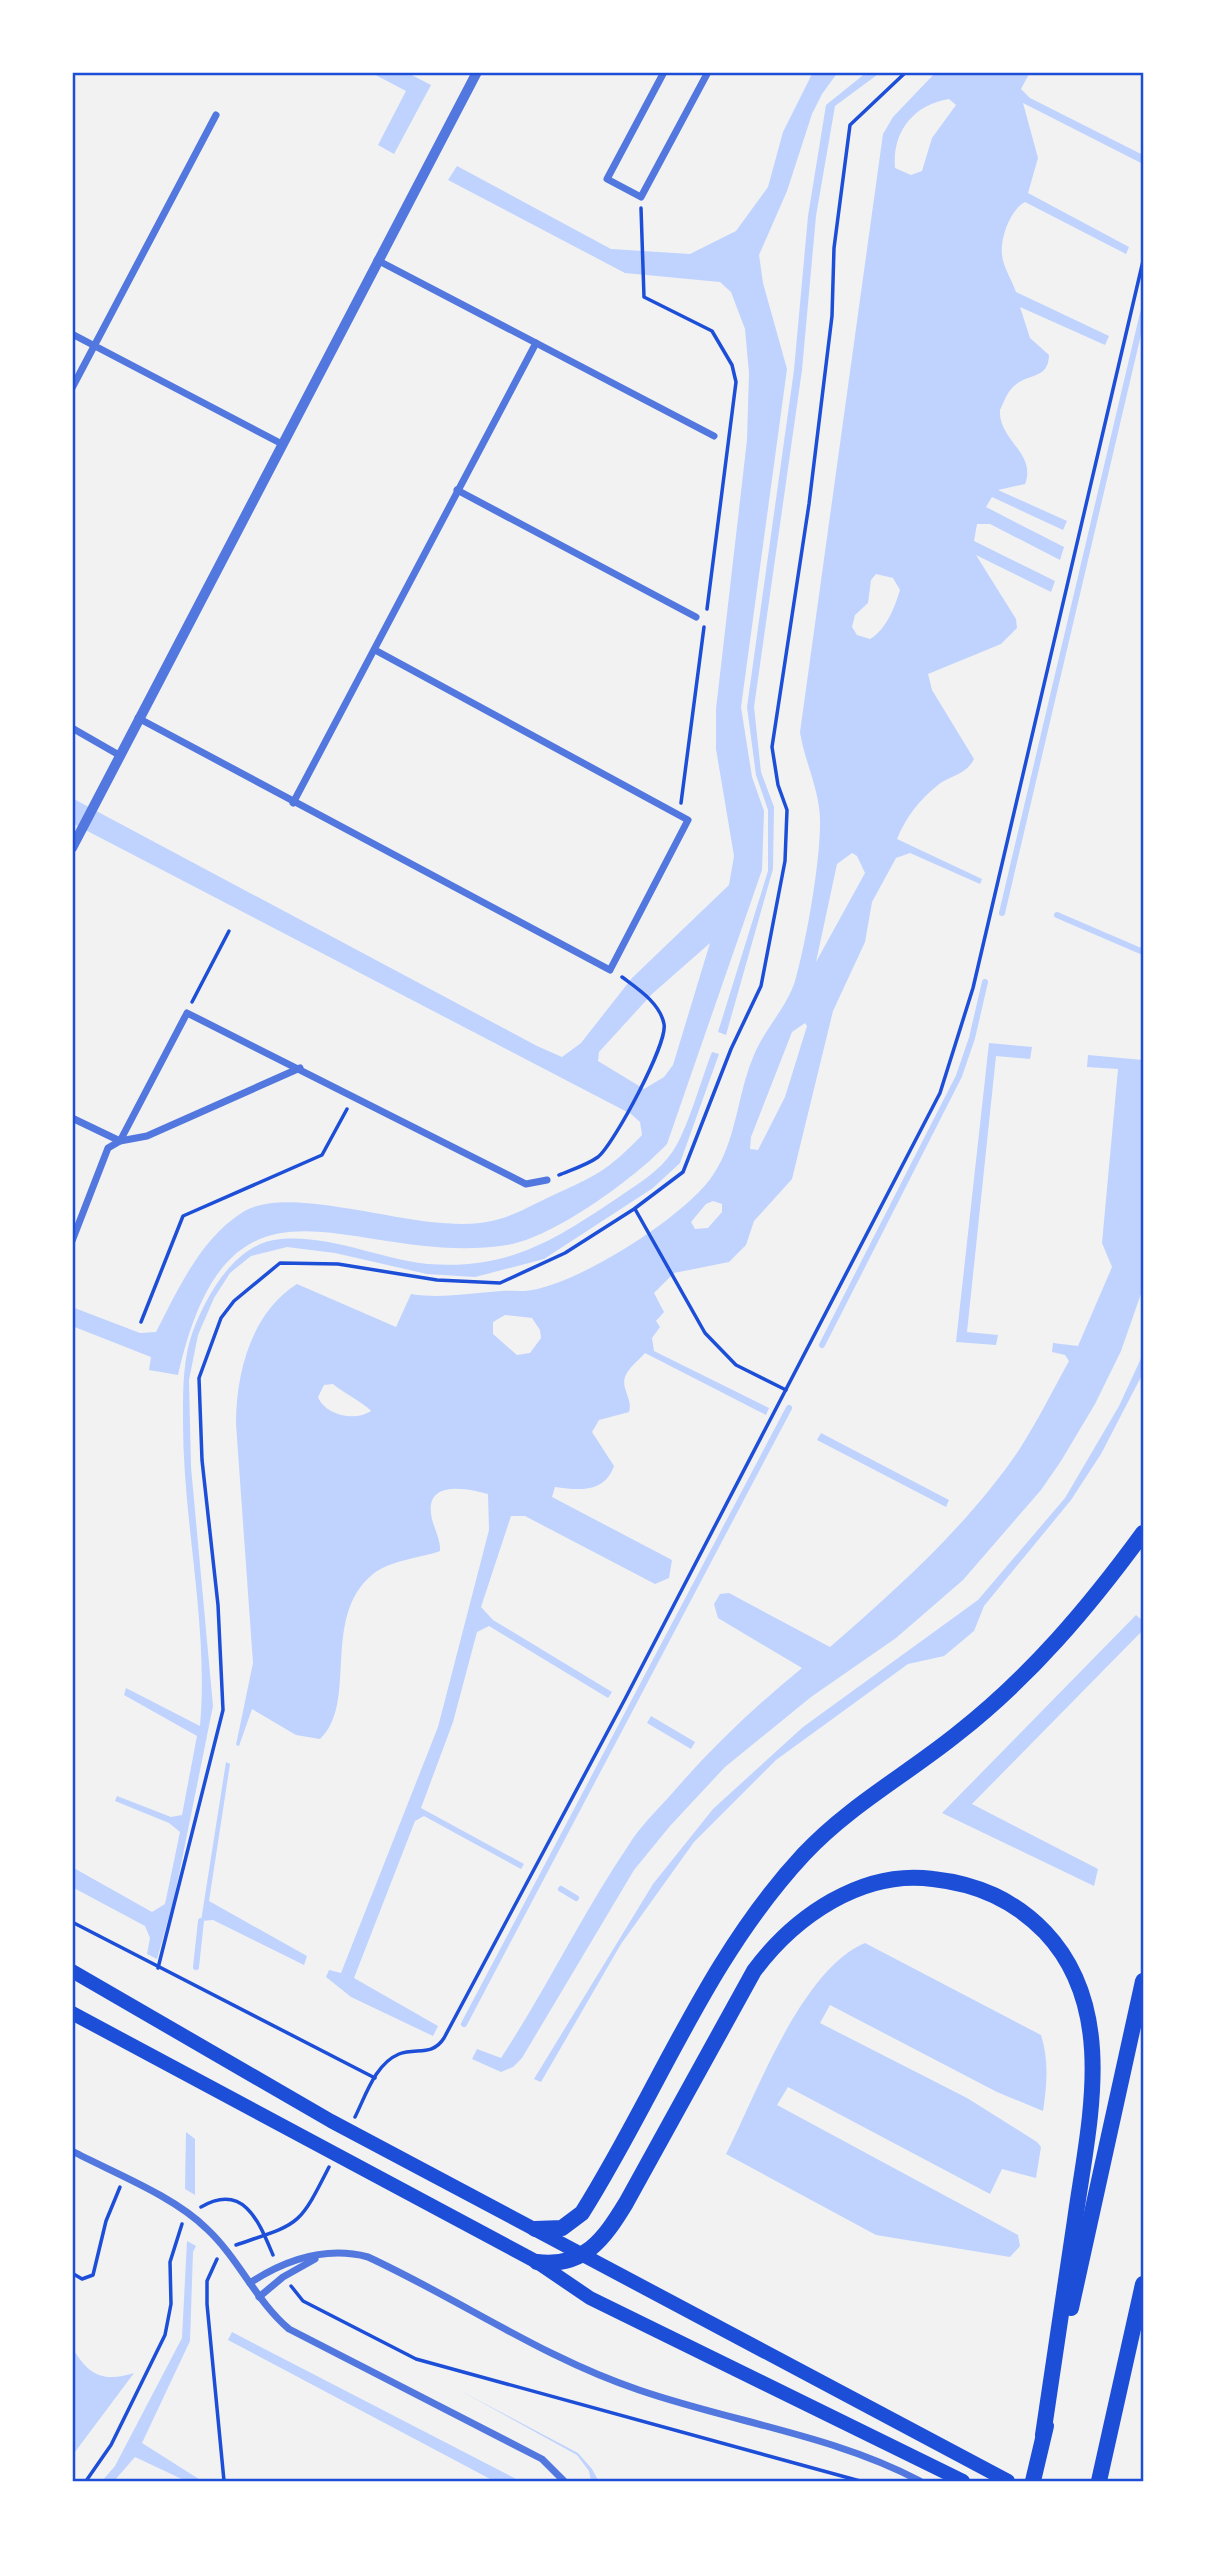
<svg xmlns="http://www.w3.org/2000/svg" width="1215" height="2553" font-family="'Source Sans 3',sans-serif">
  <rect width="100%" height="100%" fill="#f2f2f2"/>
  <g fill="#bfd3fe" fill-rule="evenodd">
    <path d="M370,72H406L431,85L394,154L378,145L406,91Z"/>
    <path d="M813,72H838L822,94L812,114L787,191L759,255L763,283L787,369L741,707L752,777L764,811L762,870L667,1144C635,1178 553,1238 507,1245C351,1269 231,1141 178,1375L149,1370L151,1357L72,1326V1307L140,1333L156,1332C178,1289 201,1238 243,1212C268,1197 310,1203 338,1207C384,1213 452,1232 496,1220C519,1214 539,1201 560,1192C600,1174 611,1167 642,1135L640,1122L631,1114L72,823V798L537,1046L562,1057L581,1043L632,978L729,885L734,856L716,749V709L747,440L749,373L745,329L731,292L720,282L625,273L448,180L457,166L611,249L690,254L736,231L768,187L783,132ZM710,943L673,1065L664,1077L644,1089L598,1061L599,1052L652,994Z"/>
    <path d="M867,72H881L835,106L816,216L802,370L754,707L761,772L774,807L773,869L726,1035L718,1032L768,871V810L756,775L747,707L794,370L808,216L826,105Z"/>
    <path d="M936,72H1030L1021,89L1030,98L1143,155V164L1023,103L1038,158L1028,193L1129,247L1126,254L1025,202C1010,210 1000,238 1002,255C1003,267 1012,280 1016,292L1109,336L1105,345L1020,307L1030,338L1049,355C1048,380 1030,372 1014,386C1007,392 1004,402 1000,410C998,440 1037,453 1025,484L998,490L1067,521L1063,530L992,497L986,507L1064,547L1060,560L990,524H977L974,541L1055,581L1051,592L976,555L1016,619L1017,628L1001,644L928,674L932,690L974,759C966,775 951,775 938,785C919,800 906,817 897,839L982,879L980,884L910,853L896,858L872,902L865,942L833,1011L792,1179L754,1221L746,1245L729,1262L674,1273L654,1293L664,1312L656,1321L660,1327L652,1338L654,1351L769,1408L766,1415L645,1353C639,1360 628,1368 625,1377C621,1389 633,1399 629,1412L599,1420L592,1432L614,1466C604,1494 578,1490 555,1487L552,1497L672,1560L669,1578L655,1584L525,1516H511L481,1607L493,1620L612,1692L608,1698L489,1626L477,1632L453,1722L421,1808L524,1864L521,1869L424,1816L415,1821L354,1978L438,2026L433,2036L351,1997L326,1977L329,1970L341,1973L438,1727L489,1530L488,1494C470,1489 427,1479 431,1513C432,1526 441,1538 440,1551C418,1559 393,1559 373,1574C320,1617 359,1703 320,1739L296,1735L252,1709L239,1746L236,1745L253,1663L236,1424C236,1373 251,1313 297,1284L396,1327L411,1294C442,1299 469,1293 501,1291C511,1290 522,1292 532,1290C581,1282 686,1216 713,1175C737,1140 737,1094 754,1055C764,1030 787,1007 795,981C806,943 820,864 820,824C821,792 805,764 800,732L883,134L893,117ZM949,99L956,105L932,138L922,171L911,175L895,168C892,132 913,105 949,99ZM876,574L893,578L900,590C895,607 886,630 870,639L857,635L852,627L855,615L868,603L871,580ZM852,853L857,856L865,873L816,962L837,864ZM805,1023L807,1026L785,1097L758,1150L750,1149L751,1137L792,1032ZM713,1201L722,1204V1212L708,1228L695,1229L691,1222L706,1204ZM505,1315L532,1318L540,1330L541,1338L530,1353L517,1355L493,1334V1322ZM333,1384C342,1392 367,1405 371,1411C355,1422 325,1415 318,1397L324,1385Z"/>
    <path d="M989,1043L1032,1047L1030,1059L996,1056L967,1332L998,1335L996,1345L956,1342Z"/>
    <path d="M712,1052L719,1054L680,1163L653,1188L544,1259L475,1277L427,1274L335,1253L287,1247L251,1256L230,1273L214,1298L198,1335L189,1380L191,1467L213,1706L174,1899L157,1959L147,1954L150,1938L145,1926L72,1887V1867L152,1912L165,1904L180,1832L169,1823L115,1801L117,1796L171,1817L182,1815L197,1736L124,1695L126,1688L200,1726C209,1623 182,1520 183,1416C183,1388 183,1358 193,1331C207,1294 236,1242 281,1239C332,1235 379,1259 428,1264C508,1270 553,1241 616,1199C636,1185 659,1172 673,1151C687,1131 702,1077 712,1052Z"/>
    <path d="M1088,1055L1143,1060V1288L1121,1351L1095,1404L1061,1461L1041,1490L963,1580L896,1638L811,1697L725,1767L670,1826L634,1870L522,2058L513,2067L501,2072L472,2059L477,2049L501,2058C547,1988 583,1912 630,1843C640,1827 655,1812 668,1798C709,1750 753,1708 802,1668L718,1618L714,1604L720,1594L729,1593L830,1647C898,1588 968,1525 1019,1450C1037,1422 1053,1390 1069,1361L1065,1355L1052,1352L1053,1343L1078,1346L1112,1267L1102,1243L1118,1069L1087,1067Z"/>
    <path d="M1143,1354V1373L1101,1454L1071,1500L984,1606L974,1631L944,1656L908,1664L776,1760L694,1842L621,1944L541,2082L534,2079L653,1884L713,1809L803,1727L978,1600L1065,1498L1119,1406Z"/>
    <path d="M821,1433L949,1500L946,1507L817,1440Z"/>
    <path d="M1136,1615L1143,1621V1630L972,1804L1098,1869L1094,1886L942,1813Z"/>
    <path d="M651,1716L695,1742L691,1749L647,1723Z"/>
    <path d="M226,1762L230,1764L209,1901L307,1956L304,1965L213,1920L201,1921Z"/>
    <path d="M865,1943L1041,2035C1049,2061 1047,2084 1043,2111L997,2092L830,2005L820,2023L967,2098L1037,2142L1041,2147L1036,2178L1002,2169L990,2194L788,2087L777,2105L1018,2235L1020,2246L1010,2257L876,2235L726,2154C757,2093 801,1970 865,1943Z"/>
    <path d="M186,2132L195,2139V2195L185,2189Z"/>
    <path d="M187,2241L196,2246L193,2252L190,2341L142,2443L202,2481H186L135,2457L114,2481H102L115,2466L182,2338Z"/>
    <path d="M232,2332L520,2481H494L228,2340Z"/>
    <path d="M72,2347C88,2375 103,2383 134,2373L72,2456Z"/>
    <path d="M459,2390L578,2453L592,2469L598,2480L591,2481L589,2471L577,2455Z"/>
  </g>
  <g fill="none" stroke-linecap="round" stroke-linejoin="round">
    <g stroke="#bfd3fe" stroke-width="6">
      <path d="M1002,913L1143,313"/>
      <path d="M1057,915L1143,952"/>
      <path d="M822,1345L959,1076L972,1038L985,982"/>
      <path d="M561,1889L576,1898"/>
      <path d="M196,1967L201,1921"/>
      <path d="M464,2024L789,1408"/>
    </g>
    <g stroke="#1d4ed8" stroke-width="3.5">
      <path d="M641,208L644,297L712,331L732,365L736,382L707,609"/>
      <path d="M681,803L704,627"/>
      <path d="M192,1002L229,931"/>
      <path d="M559,1175C571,1170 587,1165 598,1157C614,1144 668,1043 664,1024C660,1003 638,989 622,977"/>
      <path d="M635,1209L705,1333L736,1365L786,1390"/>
      <path d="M141,1322L183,1216L322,1155L347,1109"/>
      <path d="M72,1922L375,2078"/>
      <path d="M158,1968L223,1710L218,1605L202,1460L199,1378L221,1318L234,1301L280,1263L338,1264L437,1280L500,1283L565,1253L634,1209L683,1172L731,1049L761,986L785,861L787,810L778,785L772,747L809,504L832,316L834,248L850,125L906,72"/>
      <path d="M355,2117C366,2095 375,2064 399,2054C416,2047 432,2057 444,2038L625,1699L940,1093L973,988L1143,261"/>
      <path d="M201,2207C244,2182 259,2222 273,2255"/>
      <path d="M236,2245C300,2223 298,2228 329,2167"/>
      <path d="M217,2259L207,2281V2304L224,2481"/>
      <path d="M72,2273L82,2279L93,2275L106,2221L120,2187"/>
      <path d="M291,2286L303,2301L416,2359L860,2481"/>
      <path d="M86,2481L111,2445L165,2335L171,2304L170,2262L182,2224"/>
    </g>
    <g stroke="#5277de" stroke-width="7">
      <path d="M664,72L607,179L641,197L708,72"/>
      <path d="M377,260L714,436"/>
      <path d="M72,334L282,444"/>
      <path d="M72,388L216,115"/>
      <path d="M457,490L696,617"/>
      <path d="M138,718L610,970L688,820L375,650"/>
      <path d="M72,728L119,755"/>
      <path d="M293,803L536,343"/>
      <path d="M72,1118L120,1141L147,1136L300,1068"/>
      <path d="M72,1241L108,1148L120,1141L187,1013L526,1184L547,1180"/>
      <path d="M72,2151C114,2173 174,2196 207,2229C239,2259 256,2301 289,2329L542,2459L564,2481"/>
      <path d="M250,2283C285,2260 326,2246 368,2257C459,2299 543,2358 639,2390C732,2422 833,2435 920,2481"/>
      <path d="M259,2297L283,2277L315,2259"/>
    </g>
    <path stroke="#5277de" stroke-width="10" d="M72,848L477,72"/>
    <g stroke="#1d4ed8" stroke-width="14">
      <path d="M72,1971L331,2121L1008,2481"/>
      <path d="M72,2013L537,2262L590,2298L963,2481"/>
    </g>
    <g stroke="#1d4ed8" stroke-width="16">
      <path d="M535,2229L562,2228L582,2213C657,2094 706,1959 804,1854C849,1806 906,1775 957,1734C1030,1677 1089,1607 1143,1533"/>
      <path d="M537,2262C584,2268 604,2239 626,2203L754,1971C794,1917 862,1869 933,1879C978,1884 1014,1900 1045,1932C1119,2010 1088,2126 1075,2220C1064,2292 1054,2364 1043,2435"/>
      <path d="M1071,2308L1143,1981"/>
      <path d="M1033,2481L1046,2426"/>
      <path d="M1099,2481L1143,2284"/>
    </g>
  </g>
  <rect width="1215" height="2553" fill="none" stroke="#ffffff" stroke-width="147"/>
  <rect x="74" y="74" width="1068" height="2406" fill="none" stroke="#1d4ed8" stroke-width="2.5"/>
</svg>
